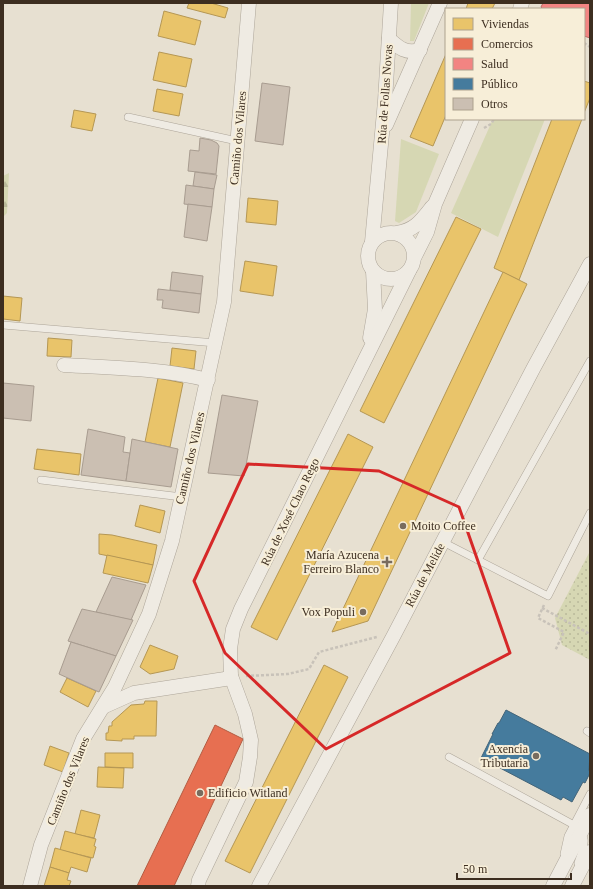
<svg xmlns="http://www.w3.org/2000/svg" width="593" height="889" font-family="'Times New Roman',serif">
  <defs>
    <pattern id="forest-firs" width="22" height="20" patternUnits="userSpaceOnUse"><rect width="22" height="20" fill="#d6d7b3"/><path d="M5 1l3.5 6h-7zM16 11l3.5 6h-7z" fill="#b9b99a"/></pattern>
    <pattern id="park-dots" width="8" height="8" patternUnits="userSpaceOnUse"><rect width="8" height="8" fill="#d6d7b3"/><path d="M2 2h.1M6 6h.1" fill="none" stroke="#b9b99a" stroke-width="1.8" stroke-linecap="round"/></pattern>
  </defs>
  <rect width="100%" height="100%" fill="#e7e0d1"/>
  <g fill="#d6d7b3">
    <path d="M411,3H429L414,41H410Z"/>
    <path d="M493,119H545L498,237L451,213Z"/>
    <path d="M401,139L439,154L416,212L399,223L395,221Z"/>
  </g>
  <path fill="url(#forest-firs)" d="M9,173L7,213L3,217V176Z"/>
  <path fill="url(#park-dots)" d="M590,551V660L562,645L555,618Z"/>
  <g fill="#e9c46a" stroke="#b59754">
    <path d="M189,3H211L228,8L225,18L187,8Z"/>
    <path d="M468,3H495L492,9H466Z"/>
    <path d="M164,11L201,21L195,45L158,36Z"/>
    <path d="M159,52L192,59L186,87L153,80Z"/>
    <path d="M446,54V115L433,146L410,137Z"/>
    <path d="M584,81L590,83V98L584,113Z"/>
    <path d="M157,89L183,94L179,116L153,111Z"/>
    <path d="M74,110L96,114L92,131L71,127Z"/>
    <path d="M552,119H582L519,280L494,268Z"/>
    <path d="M248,198L278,201L276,225L246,222Z"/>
    <path d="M456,217L481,229L384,423L360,411Z"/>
    <path d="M245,261L277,266L273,296L240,291Z"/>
    <path d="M503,272L527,284L368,621L332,632Z"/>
    <path d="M3,296L22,298L20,321L3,319Z"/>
    <path d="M48,338L72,340L71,357L47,356Z"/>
    <path d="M172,348L196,351L194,369L170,366Z"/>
    <path d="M158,378L183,383L170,447L145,442Z"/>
    <path d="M348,434L373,447L277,640L251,627Z"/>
    <path d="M37,449L81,454L79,475L34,469Z"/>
    <path d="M140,505L165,511L160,533L135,526Z"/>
    <path d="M99,534L112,535L157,545L153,565L99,554Z"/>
    <path d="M107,555L153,565L148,583L103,573Z"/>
    <path d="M150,645L178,656L174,669L150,674L140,667Z"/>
    <path d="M324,665L348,677L250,873L225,861Z"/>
    <path d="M67,678L96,691L88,707L60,692Z"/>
    <path d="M145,701H157L156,736H134V739H122V741L106,740V733H108L109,726H112V722L131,705L144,704Z"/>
    <path d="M50,746L69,753L63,772L44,765Z"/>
    <path d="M105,753H133V768L105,767Z"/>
    <path d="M98,767L124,768L123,788L97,787Z"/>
    <path d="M81,810L100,815L94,838L75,834Z"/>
    <path d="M65,831L96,839L94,846L96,847L93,858L60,850Z"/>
    <path d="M55,848L91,858L87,872L71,867L69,873L50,867Z"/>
    <path d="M50,867L69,873L67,880L71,881L69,886H44Z"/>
  </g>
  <path fill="#e76f51" stroke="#b45c42" d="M215,725L243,739L174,886H137Z"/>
  <path fill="#f28482" stroke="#bc6a65" d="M543,3H590V38L584,36V9H543L541,7Z"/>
  <path fill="#457b9d" stroke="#436478" d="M506,710L590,754L589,770L590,773L585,783L583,782L572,802L563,797L561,800L481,758L493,734H492L498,723H499Z"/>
  <g fill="#cbbfb2" stroke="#a89c90">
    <path d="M262,83L290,87L283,145L255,141Z"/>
    <path d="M200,138L211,140L217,143L219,146L216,174L188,171L190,150L199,151Z"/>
    <path d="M195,172L217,175L214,189L193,186Z"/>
    <path d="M186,185L214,189L212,207L184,204Z"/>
    <path d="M188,204L212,207L207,241L184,237Z"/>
    <path d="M172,272L203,276L201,294L170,290Z"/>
    <path d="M158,289L201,294L199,313L162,308L163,300H157Z"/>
    <path d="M3,383L34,386L31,421L3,418Z"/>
    <path d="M222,395L258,401L244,476L208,473Z"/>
    <path d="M88,429L125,437L123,452L130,453L126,481L81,475Z"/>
    <path d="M132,439L178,449L171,487L126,481Z"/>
    <path d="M112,577L146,585L131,620L96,612Z"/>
    <path d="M82,609L133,620L116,656L68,641Z"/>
    <path d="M71,642L116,656L99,692L59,674Z"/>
  </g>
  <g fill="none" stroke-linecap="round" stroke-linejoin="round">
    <g stroke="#ada599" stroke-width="8">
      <g id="lane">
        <path d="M128,117L237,141"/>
        <path d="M3,325L216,343"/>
        <path d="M41,480L182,497"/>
        <path d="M443,542L548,596L590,513"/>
        <path d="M478,560L590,361"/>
        <path d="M587,731L590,733"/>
        <path d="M449,757L574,825C590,839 584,845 578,863"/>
        <path d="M564,854L568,836L590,794"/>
      </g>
    </g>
    <g stroke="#ada599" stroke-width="15">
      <g id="street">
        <path d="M520,9L522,3"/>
        <path d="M389,39C399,48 406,54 420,50"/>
        <path d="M386,125L440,3"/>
        <circle cx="391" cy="256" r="23"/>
        <path d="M397,233C415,230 421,221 432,207"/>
        <path d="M372,242L385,101L391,3"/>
        <path d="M415,256L427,232L435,204L472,119"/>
        <path d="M370,338L375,309L373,271"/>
        <path d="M64,365C112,368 160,368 208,380"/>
        <path d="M105,706L134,693L225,679L231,676"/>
        <path d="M30,886L41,845L83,739L115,687L149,614L172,541L224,302L249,3"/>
        <path d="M198,886L199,880L246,782L250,757L251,740L245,714L231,676L230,649L233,629L241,609L409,271"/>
        <path d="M259,886L394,635L533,369L590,264"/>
        <path d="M553,886L590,815"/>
        <path d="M572,886L590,852"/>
      </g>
    </g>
    <g stroke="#c8c2b9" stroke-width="2.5" stroke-dasharray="3 2" stroke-linecap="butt">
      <path d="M584,43L590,47"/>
      <path d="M484,128L491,124L494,119"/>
      <path d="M544,605L538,618L564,632L555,651"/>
      <path d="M542,608L590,634"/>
      <path d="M590,645V647"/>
      <path d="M246,676L288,674L309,669L319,652L377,637"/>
    </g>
    <use href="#lane" stroke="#efebe3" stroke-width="7"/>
    <use href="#street" stroke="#efebe3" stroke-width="14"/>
  </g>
  <path fill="none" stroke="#d62828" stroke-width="3" stroke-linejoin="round" d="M248,464L379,471L459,507L510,653L326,749L225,653L194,581Z"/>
  <g fill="#786c5e" stroke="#f7eed8" stroke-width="1.5">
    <circle cx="403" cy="526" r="4"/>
    <path d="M385 556h4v4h4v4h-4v4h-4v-4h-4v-4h4z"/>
    <circle cx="363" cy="612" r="4"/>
    <circle cx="536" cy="756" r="4"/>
    <circle cx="200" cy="793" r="4"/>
  </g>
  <g text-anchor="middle" stroke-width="4" stroke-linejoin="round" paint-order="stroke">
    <g font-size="12" fill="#3d2e20" stroke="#f7eed8">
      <text transform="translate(385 94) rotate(-86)" y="4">Rúa de Follas Novas</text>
      <text transform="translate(238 138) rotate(-85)" y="4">Camiño dos Vilares</text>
      <text transform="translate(190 458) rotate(-77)" y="4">Camiño dos Vilares</text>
      <text transform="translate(290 512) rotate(-64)" y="4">Rúa de Xosé Chao Rego</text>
      <text transform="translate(425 575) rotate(-62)" y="4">Rúa de Melide</text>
      <text transform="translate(68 781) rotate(-68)" y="4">Camiño dos Vilares</text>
    </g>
    <g font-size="12" fill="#3d2e20" stroke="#f7eed8" text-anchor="end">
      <text x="411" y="530" text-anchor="start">Moito Coffee</text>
      <text x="379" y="559">María Azucena<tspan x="379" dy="14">Ferreiro Blanco</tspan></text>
      <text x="355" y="616">Vox Populi</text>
      <text x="528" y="753">Axencia<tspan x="528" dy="14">Tributaria</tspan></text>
      <text x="208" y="797" text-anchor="start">Edificio Witland</text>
    </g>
  </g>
  <rect width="593" height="889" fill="none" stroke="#3d2e20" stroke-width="8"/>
  <rect x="445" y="8" width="140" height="112" fill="#f7eed8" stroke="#ada18e"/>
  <rect x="453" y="18" width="20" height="12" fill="#e9c46a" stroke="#ada18e"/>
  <text x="481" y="28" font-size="12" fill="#3d2e20">Viviendas</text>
  <rect x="453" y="38" width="20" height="12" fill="#e76f51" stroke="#ada18e"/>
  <text x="481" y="48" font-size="12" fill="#3d2e20">Comercios</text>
  <rect x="453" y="58" width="20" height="12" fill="#f28482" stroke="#ada18e"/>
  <text x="481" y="68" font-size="12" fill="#3d2e20">Salud</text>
  <rect x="453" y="78" width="20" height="12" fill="#457b9d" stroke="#ada18e"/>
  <text x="481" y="88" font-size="12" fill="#3d2e20">Público</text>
  <rect x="453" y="98" width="20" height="12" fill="#cbbfb2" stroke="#ada18e"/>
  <text x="481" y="108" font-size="12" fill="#3d2e20">Otros</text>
  <path d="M457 873v6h114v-6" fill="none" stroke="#3d2e20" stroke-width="2"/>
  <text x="463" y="873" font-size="12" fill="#3d2e20" stroke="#f7eed8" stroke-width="3" paint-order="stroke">50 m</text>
</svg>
